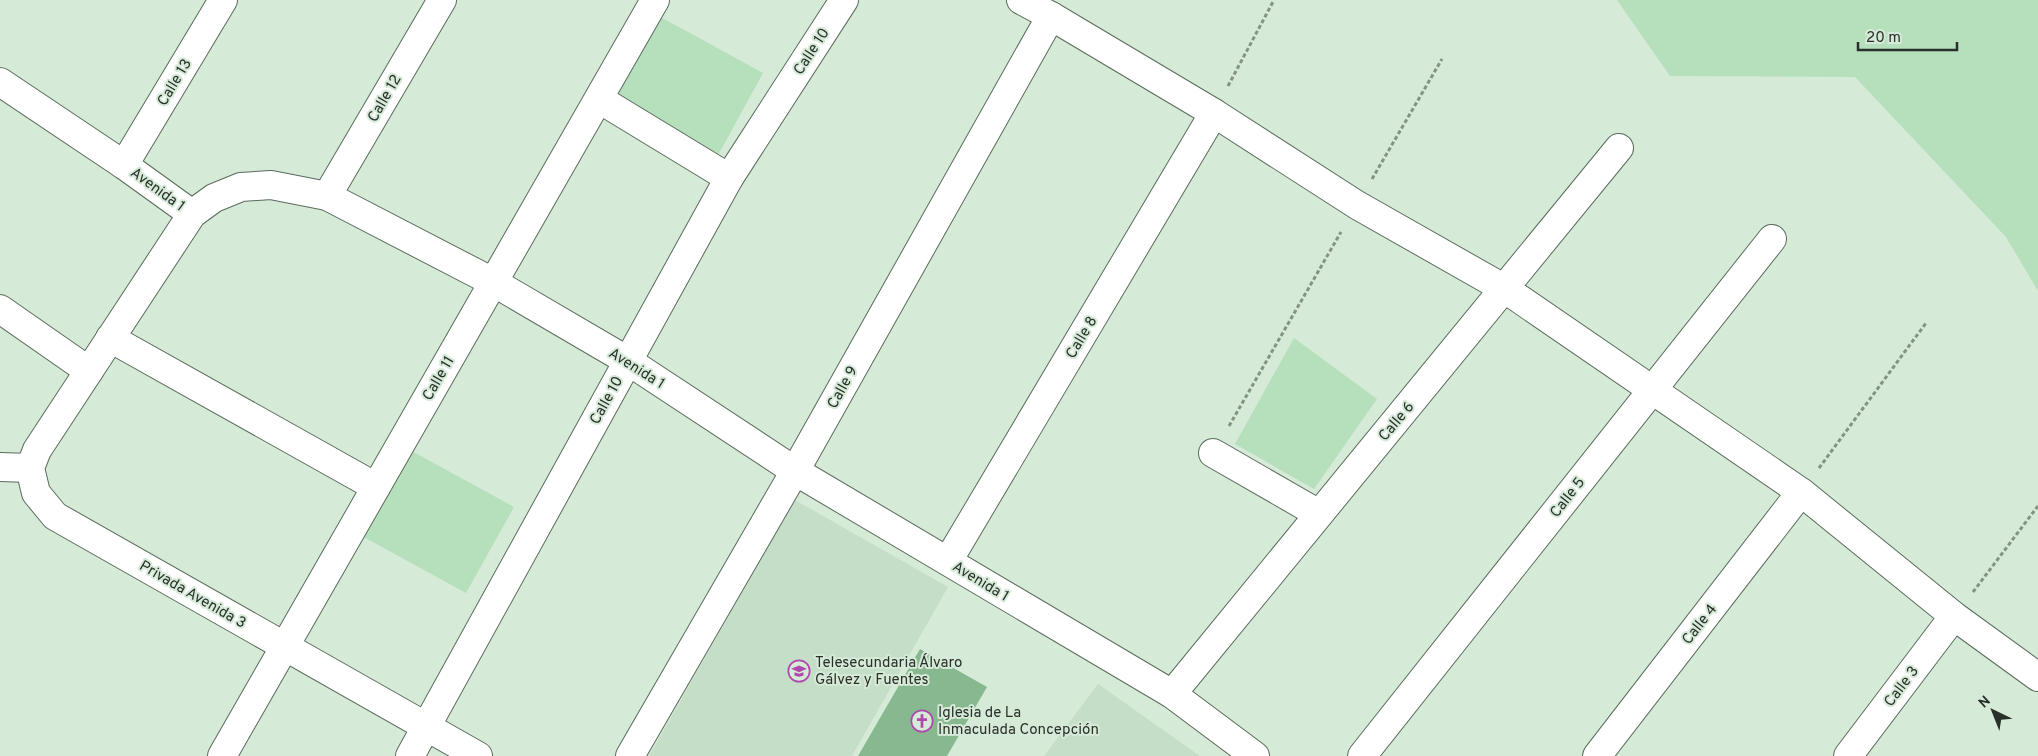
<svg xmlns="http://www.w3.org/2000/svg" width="2038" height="756" font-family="Overpass,sans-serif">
  <rect width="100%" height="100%" fill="#d6ead8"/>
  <g fill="#c5dec8">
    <path d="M795,500L948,587L852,756H649Z"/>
    <path d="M1098,684L1200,756H1044Z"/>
  </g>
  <g fill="#b6dfbc">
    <path d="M1617,0H2038V291L2006,237L1855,77L1670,76Z"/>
    <path d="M657,15L763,73L716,159L610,101Z"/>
    <path d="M1294,338L1377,399L1314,489L1235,444Z"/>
    <path d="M408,449L514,507L466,593L360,535Z"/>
  </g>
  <path fill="#88b88f" d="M920,649L987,687L947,756H858Z"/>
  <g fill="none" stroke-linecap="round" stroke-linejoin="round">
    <g stroke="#5a6c5c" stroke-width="30">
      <g id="street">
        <path d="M1021,0L1051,16L1214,113L1357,205L1505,289L1801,492L1954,616L2038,677"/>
        <path d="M0,82L124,165L192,214"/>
        <path d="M599,99L729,178"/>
        <path d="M124,165L223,0"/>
        <path d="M327,196L442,0"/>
        <path d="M0,309L89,371"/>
        <path d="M110,338L376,487"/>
        <path d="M1213,453L1319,514"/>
        <path d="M0,467L30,468"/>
        <path d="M948,561L1214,113"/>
        <path d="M1172,694L1619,148"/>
        <path d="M222,756L655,0"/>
        <path d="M410,756L729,178L844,0"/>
        <path d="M478,756L55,516L36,493L30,468L37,450L192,214L214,198L241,187L271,185L327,196L493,282L628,361L795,471L1172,694L1255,756"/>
        <path d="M630,756L795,471L1051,16"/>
        <path d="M1362,756L1772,239"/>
        <path d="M1597,756L1801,492"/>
        <path d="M1848,756L1954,616"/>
      </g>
    </g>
    <g stroke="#859386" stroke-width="3" stroke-dasharray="4 2.5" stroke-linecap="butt">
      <path d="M1228,86L1274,0"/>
      <path d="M1372,179L1442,59"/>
      <path d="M1229,426L1341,232"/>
      <path d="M1819,468L1926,323"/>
      <path d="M1973,592L2038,506"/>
    </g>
    <use href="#street" stroke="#fff" stroke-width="28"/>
  </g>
  <defs>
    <g id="school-ring" transform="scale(1.125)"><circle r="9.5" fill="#d6ead8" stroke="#af49ad" stroke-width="1.5"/><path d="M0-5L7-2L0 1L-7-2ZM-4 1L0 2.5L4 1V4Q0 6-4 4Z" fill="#af49ad"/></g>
    <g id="church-ring" transform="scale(1.125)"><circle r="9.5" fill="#d6ead8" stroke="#af49ad" stroke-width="1.5"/><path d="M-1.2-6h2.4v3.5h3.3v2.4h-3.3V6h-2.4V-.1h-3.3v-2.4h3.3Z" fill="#af49ad"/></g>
  </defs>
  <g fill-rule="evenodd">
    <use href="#school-ring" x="799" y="671"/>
    <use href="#church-ring" x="922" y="721"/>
  </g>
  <g text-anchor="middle" stroke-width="4" stroke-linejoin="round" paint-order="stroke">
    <g font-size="15" fill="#29302a" stroke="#d6ead8">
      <text transform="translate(811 51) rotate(-57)" y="5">Calle 10</text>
      <text transform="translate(174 82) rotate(-59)" y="5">Calle 13</text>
      <text transform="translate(384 98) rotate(-60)" y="5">Calle 12</text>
      <text transform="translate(158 189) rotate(36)" y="5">Avenida 1</text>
      <text transform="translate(1081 337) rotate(-59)" y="5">Calle 8</text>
      <text transform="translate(637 368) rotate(32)" y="5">Avenida 1</text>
      <text transform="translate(438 378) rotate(-60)" y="5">Calle 11</text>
      <text transform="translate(842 387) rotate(-61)" y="5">Calle 9</text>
      <text transform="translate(606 400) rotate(-61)" y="5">Calle 10</text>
      <text transform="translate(1396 421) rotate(-50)" y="5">Calle 6</text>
      <text transform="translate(1567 497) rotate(-52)" y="5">Calle 5</text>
      <text transform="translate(981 581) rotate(31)" y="5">Avenida 1</text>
      <text transform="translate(193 594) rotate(30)" y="5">Privada Avenida 3</text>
      <text transform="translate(1699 624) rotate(-52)" y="5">Calle 4</text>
      <text transform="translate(1901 686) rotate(-53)" y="5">Calle 3</text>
    </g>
    <g font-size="15" fill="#29302a" stroke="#d6ead8" text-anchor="start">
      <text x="815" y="667">Telesecundaria Álvaro<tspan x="815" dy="17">Gálvez y Fuentes</tspan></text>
      <text x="938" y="717">Iglesia de La<tspan x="938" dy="17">Inmaculada Concepción</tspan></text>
    </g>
  </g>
  <g transform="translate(1993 711) rotate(317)" stroke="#d6ead8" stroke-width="4" paint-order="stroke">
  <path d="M0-4L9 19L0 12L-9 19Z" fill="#29302a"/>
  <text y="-8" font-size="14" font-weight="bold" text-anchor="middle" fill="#29302a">N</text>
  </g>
  <path d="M1858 42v8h99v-8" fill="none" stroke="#29302a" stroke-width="2.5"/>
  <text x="1866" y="42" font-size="15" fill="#29302a" stroke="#d6ead8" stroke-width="4" paint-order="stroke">20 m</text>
</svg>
